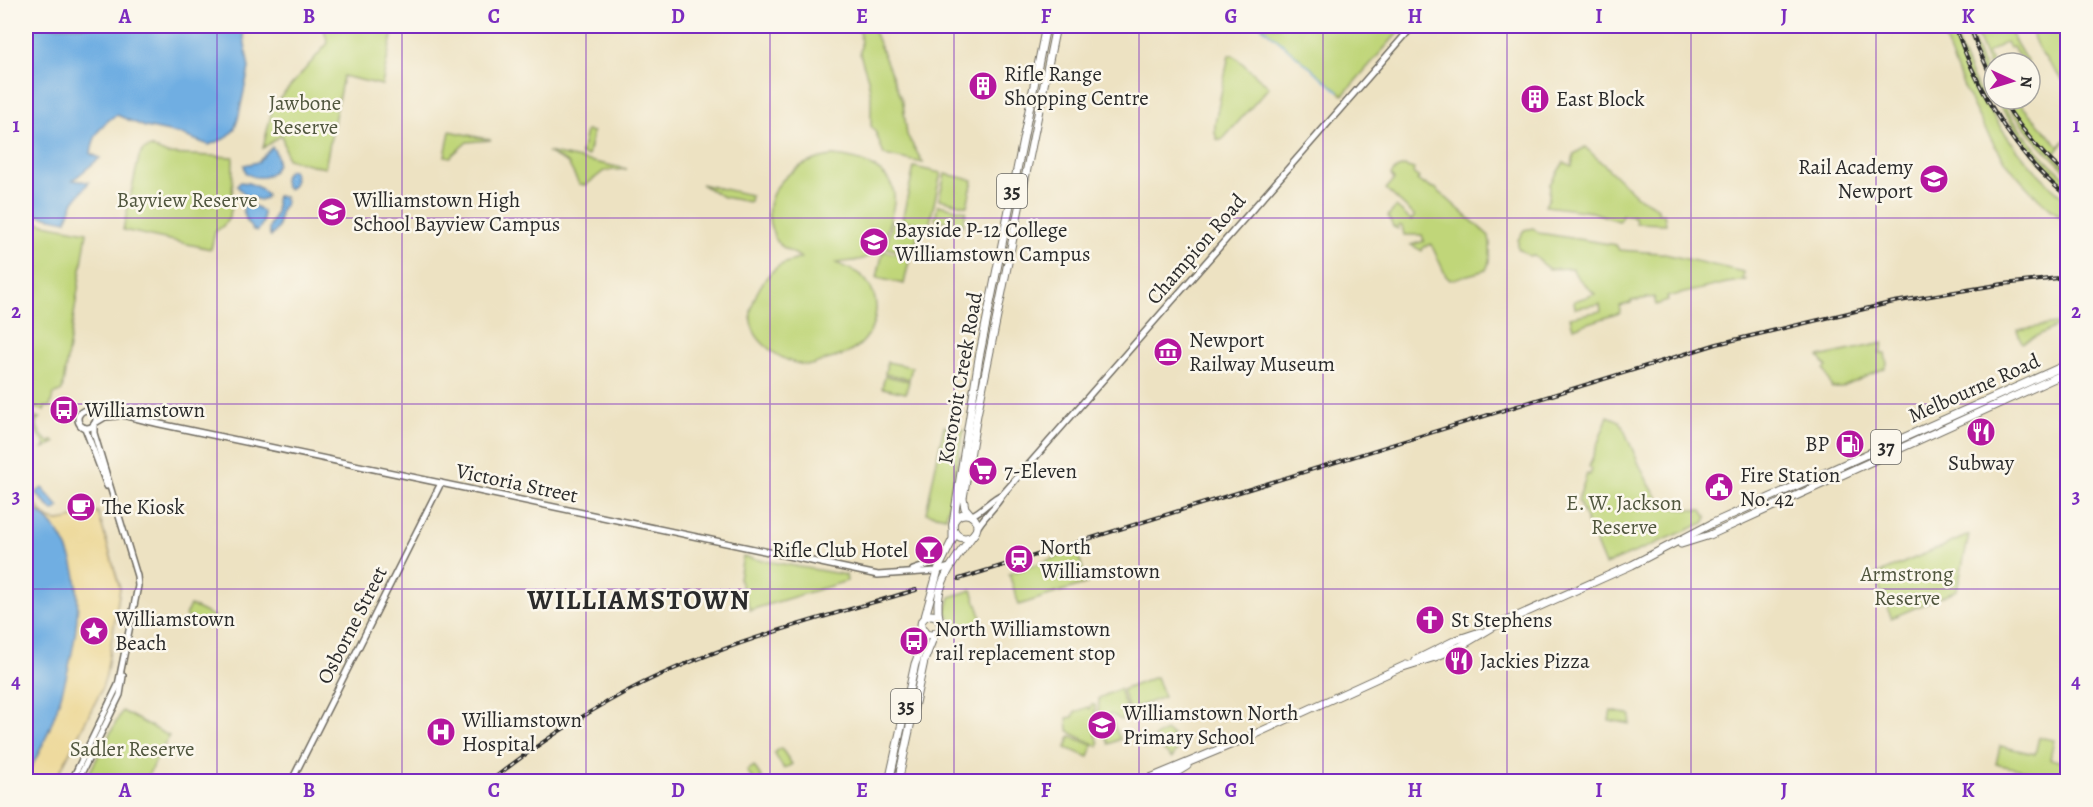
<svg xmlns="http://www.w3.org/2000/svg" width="2093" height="807" font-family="Alegreya,serif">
  <rect width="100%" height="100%" fill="#fbf7ec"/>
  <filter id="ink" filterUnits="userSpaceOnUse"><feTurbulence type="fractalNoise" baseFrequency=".0167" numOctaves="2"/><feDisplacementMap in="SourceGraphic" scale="12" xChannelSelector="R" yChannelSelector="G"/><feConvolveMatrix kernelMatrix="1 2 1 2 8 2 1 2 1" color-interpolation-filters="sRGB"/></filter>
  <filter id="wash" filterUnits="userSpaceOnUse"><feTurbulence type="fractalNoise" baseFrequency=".008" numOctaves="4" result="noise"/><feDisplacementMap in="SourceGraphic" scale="24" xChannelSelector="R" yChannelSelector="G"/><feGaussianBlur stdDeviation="1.35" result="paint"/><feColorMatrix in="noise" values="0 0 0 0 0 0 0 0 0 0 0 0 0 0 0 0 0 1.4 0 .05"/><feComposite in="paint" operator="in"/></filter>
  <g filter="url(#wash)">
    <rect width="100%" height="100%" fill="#ede2c2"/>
    <g fill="#c0d679" stroke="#768052" stroke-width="1.5">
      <path d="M323,26H394L382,85L343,76L325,168L287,159L282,135L263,148L273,106L328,43Z"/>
      <path d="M833,26H872L903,103L907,135L923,163L884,155L876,133L871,126V96L868,79L860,54L861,46L860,31Z"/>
      <path d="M1261,26H1404L1343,95Z"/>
      <path d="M1940,26H1951C1978,100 2008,149 2067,201V221C2000,177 1966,99 1940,26Z"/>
      <path d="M1963,26H1967L1981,61L1994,88V98L1985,81Z"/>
      <path d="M1973,26H2006L2028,63H2023L2013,47L2009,48L2006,42L1987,53L1994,66V78Z"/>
      <path d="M2031,26H2067V85C2053,68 2033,49 2031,26Z"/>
      <path d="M1229,55H1233L1269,87L1224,138L1221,140L1217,139L1215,133V123Z"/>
      <path d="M1995,99H2000C2018,129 2040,157 2067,179V187L2033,154Z"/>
      <path d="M2005,99H2016L2059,146L2067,138L2054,155L2067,168V172C2044,150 2022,127 2005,99Z"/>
      <path d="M450,131L491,140L467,142L450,157L445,156Z"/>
      <path d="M586,131L593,132L588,156L581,154Z"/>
      <path d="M151,147L167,154L233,157L232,207L229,218L223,226L215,232L211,249L123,230L139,157L143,150Z"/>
      <path d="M1585,147L1637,196L1658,208V213L1664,214L1666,224L1636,223L1635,217L1622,215L1619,221L1592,212L1545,206L1549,198L1550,184L1564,162L1572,166L1574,154Z"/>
      <path d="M547,152L627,169L604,171L586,185L579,184L568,163Z"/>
      <path d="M833,156C857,158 891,167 894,195C895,206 891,217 888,227C884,238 879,251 868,257C859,262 846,261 836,263C847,268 860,272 867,282C884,304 875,336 853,350C843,356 834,358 823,361C818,362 814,365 810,365C794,365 780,358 768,348C757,339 749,327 751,312C753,296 765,275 779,266C785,262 794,261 801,258C795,253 786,250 780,245C775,240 772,231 770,224C761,186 800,159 833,156Z"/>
      <path d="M1404,166L1414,169V174L1419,178L1417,180L1424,185L1425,184L1429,187L1435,188L1489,236C1491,246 1491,260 1486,270L1450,280L1446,276L1431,244L1423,247L1422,251L1411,245L1424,241L1422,235H1404L1402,226H1399L1398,229L1393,227L1388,216L1396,207L1411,220L1415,216L1386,189L1394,180L1391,175L1396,169Z"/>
      <path d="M914,167L941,173L929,226L902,220Z"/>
      <path d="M945,174L973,180L967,206L939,199Z"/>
      <path d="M701,184L751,195L750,202L723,197Z"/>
      <path d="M938,205L966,211L963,225L935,219Z"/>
      <path d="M29,221L87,232L62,391L53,395L50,407H45L44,410L26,406V243Z"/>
      <path d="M892,222L919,228L913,254L886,248Z"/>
      <path d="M1533,228L1539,233L1616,245L1619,250L1660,253L1744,272L1743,279L1747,280L1727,283L1667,297L1668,301L1656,305L1654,297L1631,301V303L1620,306V313L1573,328L1570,317L1601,311L1600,304L1575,308L1574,301L1595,294L1577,277L1572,268L1549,269L1533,255L1529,256L1518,248V240L1524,230Z"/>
      <path d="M883,251L910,257L904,284L877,278Z"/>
      <path d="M2062,324L2022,343L2017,330L2061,323Z"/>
      <path d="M1883,343L1880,354H1885L1887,364L1885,368L1841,388H1832L1824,369L1827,367L1819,357Z"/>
      <path d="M887,362L912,367L909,379L885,374Z"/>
      <path d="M885,376L909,381L906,393L882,388Z"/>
      <path d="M29,416L40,418L36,420C37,430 41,437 50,443L52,440L55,443L44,448L46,445L36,432L32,418H29Z"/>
      <path d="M1608,416L1620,421C1629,439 1649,495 1665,504C1677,511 1689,509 1702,510L1707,518L1704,523L1605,565L1578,500L1587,474L1590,475L1592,469L1589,467Z"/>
      <path d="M944,426L964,430L946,517L926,513Z"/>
      <path d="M1969,535L1957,590L1891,618L1875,575Z"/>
      <path d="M1077,550L1087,583L1019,605L1009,574Z"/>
      <path d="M743,557L846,575L847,581L750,610L739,578Z"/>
      <path d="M972,590L983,622L956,631L946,611L950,597Z"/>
      <path d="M190,605L215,617L210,628L185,616Z"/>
      <path d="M1156,677L1164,697L1129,710L1122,690Z"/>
      <path d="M1119,689L1129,716L1121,720L1111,714L1102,717L1098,716L1099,698Z"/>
      <path d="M1091,705H1095L1094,729L1099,743L1098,746L1073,734L1068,730L1067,718L1073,717L1075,712L1088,707L1090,709Z"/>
      <path d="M122,711L169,736L145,781H85Z"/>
      <path d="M1611,711L1631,715L1630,724L1609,720Z"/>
      <path d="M1111,718L1120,739L1109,744L1100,723Z"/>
      <path d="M1166,731L1173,735L1171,738L1180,745L1172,758L1152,741L1156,736Z"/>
      <path d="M1070,736L1093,745L1089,757L1066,748Z"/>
      <path d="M2039,737L2054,740L2050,759L2067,763V780L1996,764L2000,746L2035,754Z"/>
      <path d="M781,748L792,764L784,769L774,753Z"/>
      <path d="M754,766L764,781H754L747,771Z"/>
    </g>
    <path fill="#eeda9e" stroke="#8c8264" stroke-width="1.5" d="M26,490C54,535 54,520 98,512L120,588L106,675L101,691L55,781H26V776C52,730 69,677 75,624C76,612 79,598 77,587C73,555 57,519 26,505Z"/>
    <g fill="#6faee2" stroke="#4d6c86" stroke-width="1.5">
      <path d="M26,26H242L249,68L238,119L234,130L226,138L209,145L179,134L145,127L117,115C102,122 92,138 91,154L100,158L73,180L89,182L73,203L66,221L26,213Z"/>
      <path d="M272,147C287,164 267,187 246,173L244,165L258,162Z"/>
      <path d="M289,170H293L295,179L292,187L288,189L285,186C283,180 284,174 289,170Z"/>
      <path d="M240,182C250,182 260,187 267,195L266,198L260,200L246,196L237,186Z"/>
      <path d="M277,196L284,197L286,202L280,213L278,228L271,237C265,226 274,222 276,212C278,205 274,203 277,196Z"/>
      <path d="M245,205L257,207L263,212V222L258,231L253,230L247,222L243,210Z"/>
      <path d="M42,488L59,507L53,511L36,493Z"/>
      <path d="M26,505C56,518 75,554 77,587C82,641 55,730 26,776Z"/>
    </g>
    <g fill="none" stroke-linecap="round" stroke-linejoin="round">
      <path stroke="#6faee2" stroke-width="1.5" d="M1261,26L1339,92"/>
    </g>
  </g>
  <g filter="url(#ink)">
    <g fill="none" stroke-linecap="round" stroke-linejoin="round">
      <g stroke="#6f6b60" stroke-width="8">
        <g id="tertiary">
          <circle cx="87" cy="419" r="9"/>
          <path d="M89,411C113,411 137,419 160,424L878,575L936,571L950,567"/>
          <path d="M95,423L105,417L117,416"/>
          <path d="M85,428L107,486"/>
          <path d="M972,515C984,510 991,498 1003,494"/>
          <path d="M976,530C983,516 996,508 1003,494L1413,26"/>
          <path d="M913,570L942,560"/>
          <path d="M71,782L118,685L138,586L137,576L94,433V424"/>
          <path d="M77,782L120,695L123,676"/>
          <path d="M291,782L441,483"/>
        </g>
      </g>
      <g stroke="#6f6b60" stroke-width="9">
        <g id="primary">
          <circle cx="965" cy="526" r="12"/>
          <path d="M971,515L965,508L963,498L977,415L1056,26"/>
          <path d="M953,524L979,358L1046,26"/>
          <path d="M1681,544L1710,535L2068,372"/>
          <circle cx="931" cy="625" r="10"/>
          <path d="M925,617L939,567L953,539V526"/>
          <path d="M940,623C930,585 956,560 975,532"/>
          <path d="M1416,660L1456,640L1480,632"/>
          <path d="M1403,667L1435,657L1461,646L1493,627L1632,565L1713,523L2068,364"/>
          <path d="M889,782L915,664L924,641V631"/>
          <path d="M898,782L924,661L935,633"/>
          <path d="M1141,782L1242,740L1406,665"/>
          <path d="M1161,782L1187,766"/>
        </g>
      </g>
      <use href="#tertiary" stroke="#fff" stroke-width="5"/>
      <use href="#primary" stroke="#fff" stroke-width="7"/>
      <g stroke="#2b2b2b" stroke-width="4">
        <g id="rail">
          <path d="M1955,26C1978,92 2012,152 2068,197"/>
          <path d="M1970,26L1978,48L1994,83"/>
          <path d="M2002,99C2020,128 2041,154 2068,176"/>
          <path d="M959,579L1717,344L1894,302L2003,284L2068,277"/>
          <path d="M489,782C537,744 589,710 643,683C730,641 824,617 916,590"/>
        </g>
      </g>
      <use href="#rail" stroke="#fbf7ec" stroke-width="1.5" stroke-dasharray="4.5" stroke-linecap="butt"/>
    </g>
  </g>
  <path fill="none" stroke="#7b2cbf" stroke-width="1.5" stroke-opacity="0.55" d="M217,26V782M402,26V782M586,26V782M770,26V782M954,26V782M1139,26V782M1323,26V782M1507,26V782M1691,26V782M1876,26V782M26,218H2068M26,404H2068M26,589H2068"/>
  <defs>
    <g id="building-disc" transform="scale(1.5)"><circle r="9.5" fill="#b5179e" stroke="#fbf7ec"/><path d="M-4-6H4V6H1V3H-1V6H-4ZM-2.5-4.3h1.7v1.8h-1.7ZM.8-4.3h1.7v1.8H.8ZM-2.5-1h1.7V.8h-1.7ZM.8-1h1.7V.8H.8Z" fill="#fff"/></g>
    <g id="university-disc" transform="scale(1.5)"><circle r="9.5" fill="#b5179e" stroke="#fbf7ec"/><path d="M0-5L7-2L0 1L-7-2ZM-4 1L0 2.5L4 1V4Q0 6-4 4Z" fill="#fff"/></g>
    <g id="school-disc" transform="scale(1.5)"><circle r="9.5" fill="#b5179e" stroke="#fbf7ec"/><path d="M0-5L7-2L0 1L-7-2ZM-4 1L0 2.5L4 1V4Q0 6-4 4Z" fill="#fff"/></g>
    <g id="museum-disc" transform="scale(1.5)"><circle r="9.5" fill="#b5179e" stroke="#fbf7ec"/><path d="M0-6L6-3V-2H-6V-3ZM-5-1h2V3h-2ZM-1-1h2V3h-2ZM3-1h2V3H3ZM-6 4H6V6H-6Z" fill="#fff"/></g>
    <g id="bus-disc" transform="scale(1.5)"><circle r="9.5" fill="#b5179e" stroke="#fbf7ec"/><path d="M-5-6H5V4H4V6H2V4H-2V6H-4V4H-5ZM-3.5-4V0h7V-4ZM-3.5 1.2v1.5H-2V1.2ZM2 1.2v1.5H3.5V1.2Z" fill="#fff"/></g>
    <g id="restaurant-disc" transform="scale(1.5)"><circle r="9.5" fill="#b5179e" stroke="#fbf7ec"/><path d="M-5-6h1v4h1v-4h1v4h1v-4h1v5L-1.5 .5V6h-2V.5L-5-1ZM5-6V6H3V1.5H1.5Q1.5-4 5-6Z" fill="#fff"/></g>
    <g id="fuel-disc" transform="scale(1.5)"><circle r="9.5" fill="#b5179e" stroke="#fbf7ec"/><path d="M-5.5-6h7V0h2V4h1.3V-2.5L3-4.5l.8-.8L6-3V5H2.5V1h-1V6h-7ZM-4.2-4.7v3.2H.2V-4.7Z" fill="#fff"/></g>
    <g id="supermarket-disc" transform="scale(1.5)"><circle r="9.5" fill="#b5179e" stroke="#fbf7ec"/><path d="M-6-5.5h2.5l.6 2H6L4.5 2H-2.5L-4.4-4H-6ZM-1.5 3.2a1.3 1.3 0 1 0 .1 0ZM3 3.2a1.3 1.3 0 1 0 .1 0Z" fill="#fff"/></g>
    <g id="civic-disc" transform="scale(1.5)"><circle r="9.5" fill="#b5179e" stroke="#fbf7ec"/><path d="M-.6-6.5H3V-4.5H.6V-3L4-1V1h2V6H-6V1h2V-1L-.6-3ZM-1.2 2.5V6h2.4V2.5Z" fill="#fff"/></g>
    <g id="cafe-disc" transform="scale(1.5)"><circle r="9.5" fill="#b5179e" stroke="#fbf7ec"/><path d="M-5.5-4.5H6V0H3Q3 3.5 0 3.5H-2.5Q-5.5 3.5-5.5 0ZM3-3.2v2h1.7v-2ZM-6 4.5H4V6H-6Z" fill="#fff"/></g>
    <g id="bar-disc" transform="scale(1.5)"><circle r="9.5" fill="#b5179e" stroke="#fbf7ec"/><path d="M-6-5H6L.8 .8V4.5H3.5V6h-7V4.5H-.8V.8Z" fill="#fff"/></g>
    <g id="station-disc" transform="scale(1.5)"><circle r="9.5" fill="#b5179e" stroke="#fbf7ec"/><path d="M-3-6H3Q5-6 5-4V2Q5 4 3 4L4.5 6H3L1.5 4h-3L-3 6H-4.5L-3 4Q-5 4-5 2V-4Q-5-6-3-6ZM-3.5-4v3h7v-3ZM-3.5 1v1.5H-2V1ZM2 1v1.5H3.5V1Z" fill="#fff"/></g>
    <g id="church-disc" transform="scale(1.5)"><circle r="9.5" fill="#b5179e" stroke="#fbf7ec"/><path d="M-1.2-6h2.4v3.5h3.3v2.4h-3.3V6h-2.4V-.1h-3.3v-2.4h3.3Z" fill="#fff"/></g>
    <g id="sight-disc" transform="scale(1.5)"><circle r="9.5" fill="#b5179e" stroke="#fbf7ec"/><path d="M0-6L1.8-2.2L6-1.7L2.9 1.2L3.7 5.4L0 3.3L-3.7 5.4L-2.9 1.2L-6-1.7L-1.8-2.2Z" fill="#fff"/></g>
    <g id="hospital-disc" transform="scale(1.5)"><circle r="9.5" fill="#b5179e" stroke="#fbf7ec"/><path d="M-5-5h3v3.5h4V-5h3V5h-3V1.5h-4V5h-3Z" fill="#fff"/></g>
  </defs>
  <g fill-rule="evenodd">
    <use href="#building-disc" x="983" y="86"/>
    <use href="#building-disc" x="1535" y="99"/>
    <use href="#university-disc" x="1934" y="179"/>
    <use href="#school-disc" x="332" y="212"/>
    <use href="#school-disc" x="874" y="242"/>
    <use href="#museum-disc" x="1168" y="352"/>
    <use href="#bus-disc" x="64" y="410"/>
    <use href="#restaurant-disc" x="1981" y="432"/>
    <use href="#fuel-disc" x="1850" y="444"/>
    <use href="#supermarket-disc" x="983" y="471"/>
    <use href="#civic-disc" x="1719" y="487"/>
    <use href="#cafe-disc" x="81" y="507"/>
    <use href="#bar-disc" x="929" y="550"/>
    <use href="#station-disc" x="1019" y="559"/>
    <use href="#church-disc" x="1430" y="620"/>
    <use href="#sight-disc" x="94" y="631"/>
    <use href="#bus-disc" x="914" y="641"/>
    <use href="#restaurant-disc" x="1459" y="661"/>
    <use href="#school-disc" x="1102" y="725"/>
    <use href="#hospital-disc" x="441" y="732"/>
  </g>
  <g text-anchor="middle" stroke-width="5" stroke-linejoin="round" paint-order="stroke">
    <g fill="#fbf7ec" stroke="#696865" stroke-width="1.5">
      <rect x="997" y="174" width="30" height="34" rx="4.5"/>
      <rect x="1871" y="430" width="30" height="34" rx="4.5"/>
      <rect x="891" y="689" width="30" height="34" rx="4.5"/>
    </g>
    <g font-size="20" font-weight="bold" fill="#2b2b2b">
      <text x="1012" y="198">35</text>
      <text x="1886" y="454">37</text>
      <text x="906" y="713">35</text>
    </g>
    <g font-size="21" fill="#2b2b2b" stroke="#fbf7ec" text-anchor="start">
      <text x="1004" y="81">Rifle Range<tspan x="1004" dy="24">Shopping Centre</tspan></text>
      <text x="1556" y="106">East Block</text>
      <text x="1913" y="174" text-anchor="end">Rail Academy<tspan x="1913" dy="24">Newport</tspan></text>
      <text x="353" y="207">Williamstown High<tspan x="353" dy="24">School Bayview Campus</tspan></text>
      <text x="895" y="237">Bayside P-12 College<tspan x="895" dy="24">Williamstown Campus</tspan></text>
      <text x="1189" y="347">Newport<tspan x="1189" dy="24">Railway Museum</tspan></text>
      <text x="85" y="417">Williamstown</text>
      <text x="1829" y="451" text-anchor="end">BP</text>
      <text x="1981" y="470" text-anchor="middle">Subway</text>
      <text x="1004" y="478">7-Eleven</text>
      <text x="1740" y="482">Fire Station<tspan x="1740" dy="24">No. 42</tspan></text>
      <text x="102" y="514">The Kiosk</text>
      <text x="1040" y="554">North<tspan x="1040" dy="24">Williamstown</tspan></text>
      <text x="908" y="557" text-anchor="end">Rifle Club Hotel</text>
      <text x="115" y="626">Williamstown<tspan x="115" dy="24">Beach</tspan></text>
      <text x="1451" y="627">St Stephens</text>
      <text x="935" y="636">North Williamstown<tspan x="935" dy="24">rail replacement stop</tspan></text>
      <text x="1480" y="668">Jackies Pizza</text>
      <text x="1123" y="720">Williamstown North<tspan x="1123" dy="24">Primary School</tspan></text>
      <text x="462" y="727">Williamstown<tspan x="462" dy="24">Hospital</tspan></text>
    </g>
    <g font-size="21" fill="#50563e" stroke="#fbf7ec">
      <text x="305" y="110">Jawbone<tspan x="305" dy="24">Reserve</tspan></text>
      <text x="187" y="207">Bayview Reserve</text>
      <text x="1624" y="510">E. W. Jackson<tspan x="1624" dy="24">Reserve</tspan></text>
      <text x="1907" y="581">Armstrong<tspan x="1907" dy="24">Reserve</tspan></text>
      <text x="132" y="756">Sadler Reserve</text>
    </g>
    <g font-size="21" fill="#2b2b2b" stroke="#fbf7ec">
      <text transform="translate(1196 249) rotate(-49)" y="7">Champion Road</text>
      <text transform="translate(960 378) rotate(-80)" y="7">Kororoit Creek Road</text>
      <text transform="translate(1974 388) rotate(-24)" y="7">Melbourne Road</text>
      <text transform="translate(517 483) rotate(12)" y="7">Victoria Street</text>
      <text transform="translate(352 625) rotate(-63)" y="7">Osborne Street</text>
    </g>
    <g font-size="27" font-weight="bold" letter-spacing="1.5" fill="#2b2b2b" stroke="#fbf7ec">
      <text x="639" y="609">WILLIAMSTOWN</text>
    </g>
  </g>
  <rect width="2093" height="807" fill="none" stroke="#fbf7ec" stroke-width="66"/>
  <g transform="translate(2012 81) rotate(94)"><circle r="28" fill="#fbf7ec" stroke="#a8a59f" stroke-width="1.5"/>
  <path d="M0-4.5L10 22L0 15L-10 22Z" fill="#b5179e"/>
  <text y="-9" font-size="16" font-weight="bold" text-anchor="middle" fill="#2b2b2b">N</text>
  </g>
  <rect x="33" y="33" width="2027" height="741" fill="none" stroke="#7b2cbf" stroke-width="2"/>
  <g font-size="20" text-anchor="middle" font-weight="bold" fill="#7b2cbf">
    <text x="125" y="23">A</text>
    <text x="309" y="23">B</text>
    <text x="494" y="23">C</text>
    <text x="678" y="23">D</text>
    <text x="862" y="23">E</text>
    <text x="1046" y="23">F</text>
    <text x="1231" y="23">G</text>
    <text x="1415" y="23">H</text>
    <text x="1599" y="23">I</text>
    <text x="1784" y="23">J</text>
    <text x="1968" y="23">K</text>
    <text x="16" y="132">1</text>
    <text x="2076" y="132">1</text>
    <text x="16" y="318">2</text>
    <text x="2076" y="318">2</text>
    <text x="16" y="503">3</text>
    <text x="2076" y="503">3</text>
    <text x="16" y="688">4</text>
    <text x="2076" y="688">4</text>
    <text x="125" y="797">A</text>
    <text x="309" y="797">B</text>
    <text x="494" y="797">C</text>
    <text x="678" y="797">D</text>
    <text x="862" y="797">E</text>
    <text x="1046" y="797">F</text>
    <text x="1231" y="797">G</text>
    <text x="1415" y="797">H</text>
    <text x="1599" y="797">I</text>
    <text x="1784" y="797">J</text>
    <text x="1968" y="797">K</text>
  </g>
</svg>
